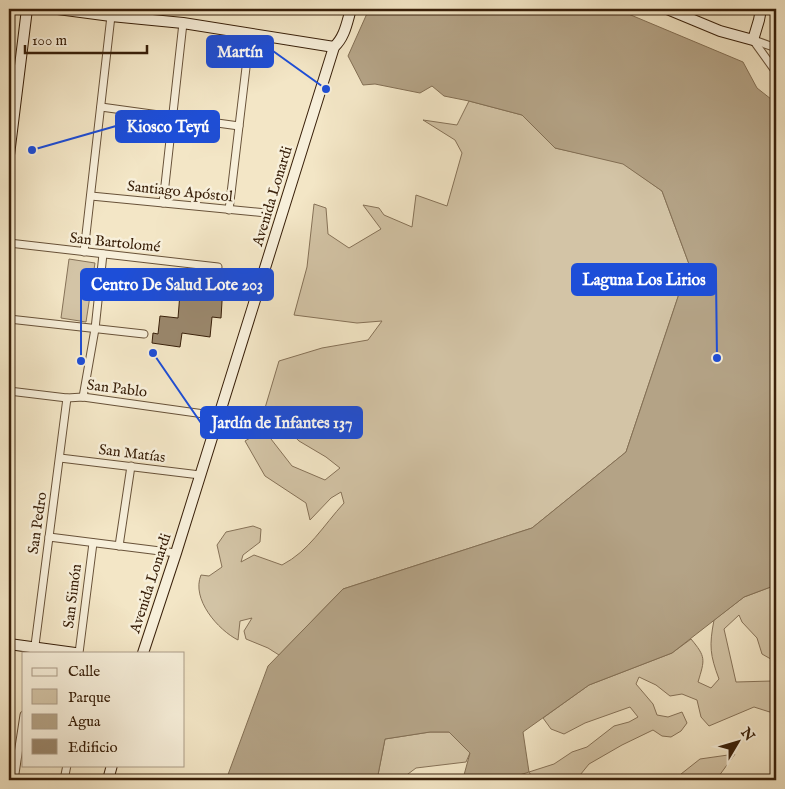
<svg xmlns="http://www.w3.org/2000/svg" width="785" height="789" font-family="'IM FELL English',serif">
  <rect width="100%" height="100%" fill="#f3e6c6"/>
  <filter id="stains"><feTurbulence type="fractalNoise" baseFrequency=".004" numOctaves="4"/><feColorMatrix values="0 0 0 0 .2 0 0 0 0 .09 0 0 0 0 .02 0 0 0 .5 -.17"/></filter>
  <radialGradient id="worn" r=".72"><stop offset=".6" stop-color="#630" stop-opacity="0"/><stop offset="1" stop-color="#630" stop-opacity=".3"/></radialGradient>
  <g fill="#d3c4a6" stroke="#867258">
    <path d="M469,101L522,115L555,148L623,163L662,191L689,264L626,452L532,528L343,589L279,655L268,648L246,639L244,631L252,618L240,621L238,640C218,630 191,599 201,575L209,576L222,567L217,545L226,532L253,526L261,529L260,542L243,555L241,562L254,555L282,565C309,551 323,526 344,503L341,492L331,498L310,520L306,503L265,476L245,441L264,430L292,466L325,480L340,468L326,457L299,441L265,408L279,361L322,348L368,340L382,321L357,323L294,315L307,267L314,204L326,208L328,234L349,248L381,229L363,205L379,208L384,215L412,227L416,195L447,206L462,153L455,140L423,120L457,125Z"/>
    <path d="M69,259L95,263L86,322L61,318Z"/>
    <path d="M776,585V641L775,642L776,643V662L762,654L757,638L742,622L739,615L724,629L736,682L772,681L776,686V714L754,707L709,726L701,717L697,700L682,694L670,696L656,685L639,677L636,684L653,704L657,715L668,717L682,712L687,723L681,731L671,737L662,736L653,730L622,745L589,764L576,780H534L529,772L554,764L572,752L587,747L614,726L629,722L638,717L630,707L585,723L564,734L551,729L543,718L589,685L672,653L691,639C706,657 705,659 698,682L711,688L719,679C710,655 709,646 714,620L744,597Z"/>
    <path d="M430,732H449L470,753L466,762L416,768L400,780H377L385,739Z"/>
    <path d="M735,754L716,780H683L681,774L700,759Z"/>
  </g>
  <path fill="#b4a386" stroke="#836f54" d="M369,9H620L626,13L743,62L757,88L776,103V585L744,597L672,653L589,685L523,732L529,772L504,780H470L464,775L470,753L449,732H430L385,739L377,780H226L268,666L343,589L532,528L626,452L689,264L662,191L623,164L555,148L522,115L469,101L444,96L432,86L420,93L375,84L363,85L348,56Z"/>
  <path fill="#9a876c" stroke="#39200a" d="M169,279L223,285L221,318L212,317L210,337L182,333L180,347L152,343L153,333L158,334L160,316L178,318L180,293L168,292Z"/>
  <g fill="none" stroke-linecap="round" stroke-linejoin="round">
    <g stroke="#685239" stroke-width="9">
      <g id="street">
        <path d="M753,40L776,72"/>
        <path d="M754,40L776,48"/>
        <path d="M9,68L19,69"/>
        <path d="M101,107L239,126"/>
        <path d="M91,196L266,213"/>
        <path d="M163,203L183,23"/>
        <path d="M229,210L250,34"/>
        <path d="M9,243L218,267"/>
        <path d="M84,252L111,16"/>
        <path d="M9,319L144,334"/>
        <path d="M9,391L67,398L83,397L204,414L216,426"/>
        <path d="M83,397L95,329L103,254"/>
        <path d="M60,458L200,475"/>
        <path d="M49,537L176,553"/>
        <path d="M119,546L131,466"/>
        <path d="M34,653L67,398"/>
        <path d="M79,653L93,543"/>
        <path d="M14,780L24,715"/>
        <path d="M64,780L67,765"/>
      </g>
    </g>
    <g stroke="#39200a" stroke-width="12">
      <g id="secondary">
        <path d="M58,9L111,16L183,23L334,47"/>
        <path d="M667,9L720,31L753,40L759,20L761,9"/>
        <path d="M9,155L27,9H29"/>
        <path d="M9,644L75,653"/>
        <path d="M143,653L176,553L334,47C345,37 347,22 351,9"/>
        <path d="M108,780L112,765"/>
      </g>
    </g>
    <use href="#street" stroke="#f7efda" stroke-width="7"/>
    <use href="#secondary" stroke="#f7efda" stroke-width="10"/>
  </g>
  <g text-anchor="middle" stroke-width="5" stroke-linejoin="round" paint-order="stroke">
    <g font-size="15" fill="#39200a" stroke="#f7efda">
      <text transform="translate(180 191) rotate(6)" y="5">Santiago Apóstol</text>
      <text transform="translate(272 196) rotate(-73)" y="5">Avenida Lonardi</text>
      <text transform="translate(115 242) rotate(6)" y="5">San Bartolomé</text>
      <text transform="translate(117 388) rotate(7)" y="5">San Pablo</text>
      <text transform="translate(132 453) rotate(7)" y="5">San Matías</text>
      <text transform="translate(37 523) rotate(-82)" y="5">San Pedro</text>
      <text transform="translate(150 583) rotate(-72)" y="5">Avenida Lonardi</text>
      <text transform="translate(72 596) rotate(-83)" y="5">San Simón</text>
    </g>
  </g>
  <path fill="none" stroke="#1d4ed8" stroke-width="2" d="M326 89L273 51M32 150L116 126M717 358L716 279M81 361L81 285M153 353L201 423"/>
  <g fill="#1d4ed8" stroke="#f7efda" stroke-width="2">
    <circle cx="326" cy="89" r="5"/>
    <circle cx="32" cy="150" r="5"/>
    <circle cx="717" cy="358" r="5"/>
    <circle cx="81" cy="361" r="5"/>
    <circle cx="153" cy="353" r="5"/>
  </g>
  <g fill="#1d4ed8" stroke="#1d4ed8" stroke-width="2">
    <rect x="207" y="36" width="66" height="31" rx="5"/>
    <rect x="116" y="111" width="103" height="31" rx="5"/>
    <rect x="572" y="264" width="144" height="31" rx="5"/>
    <rect x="81" y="269" width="192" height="31" rx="5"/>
    <rect x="201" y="407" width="161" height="31" rx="5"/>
  </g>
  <g font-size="16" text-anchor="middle" font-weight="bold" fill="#fff">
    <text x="240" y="57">Martín</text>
    <text x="168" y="132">Kiosco Teyú</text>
    <text x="644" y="285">Laguna Los Lirios</text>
    <text x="177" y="290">Centro De Salud Lote 203</text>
    <text x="282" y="428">Jardín de Infantes 137</text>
  </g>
  <rect width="785" height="789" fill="none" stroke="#f3e6c6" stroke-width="30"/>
  <rect x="10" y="10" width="765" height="769" fill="none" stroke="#39200a" stroke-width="2.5"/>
  <rect x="15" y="15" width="755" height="759" fill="none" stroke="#39200a"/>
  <rect x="22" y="652" width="162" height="115" fill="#f7efda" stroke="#ab9c87"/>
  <rect x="32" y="668" width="25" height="8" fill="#f7efda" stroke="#ab9c87"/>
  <text x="68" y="676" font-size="15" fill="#39200a">Calle</text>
  <rect x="32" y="689" width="25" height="15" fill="#d3c4a6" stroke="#ab9c87"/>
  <text x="68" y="702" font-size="15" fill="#39200a">Parque</text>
  <rect x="32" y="714" width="25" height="15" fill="#b4a386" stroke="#ab9c87"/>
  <text x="68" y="726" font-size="15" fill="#39200a">Agua</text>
  <rect x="32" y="739" width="25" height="15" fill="#9a876c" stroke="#ab9c87"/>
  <text x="68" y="752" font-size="15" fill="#39200a">Edificio</text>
  <g transform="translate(738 742) rotate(52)" stroke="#f7efda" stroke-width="4" paint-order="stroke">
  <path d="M0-4L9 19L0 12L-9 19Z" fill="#39200a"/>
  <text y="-8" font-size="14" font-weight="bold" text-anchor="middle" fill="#39200a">N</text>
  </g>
  <path d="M25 45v8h122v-8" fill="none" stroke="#39200a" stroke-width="2.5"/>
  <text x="32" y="45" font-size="15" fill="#39200a" stroke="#f7efda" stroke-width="4" paint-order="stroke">100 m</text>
  <rect width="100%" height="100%" filter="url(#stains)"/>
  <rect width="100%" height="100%" fill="url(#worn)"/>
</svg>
